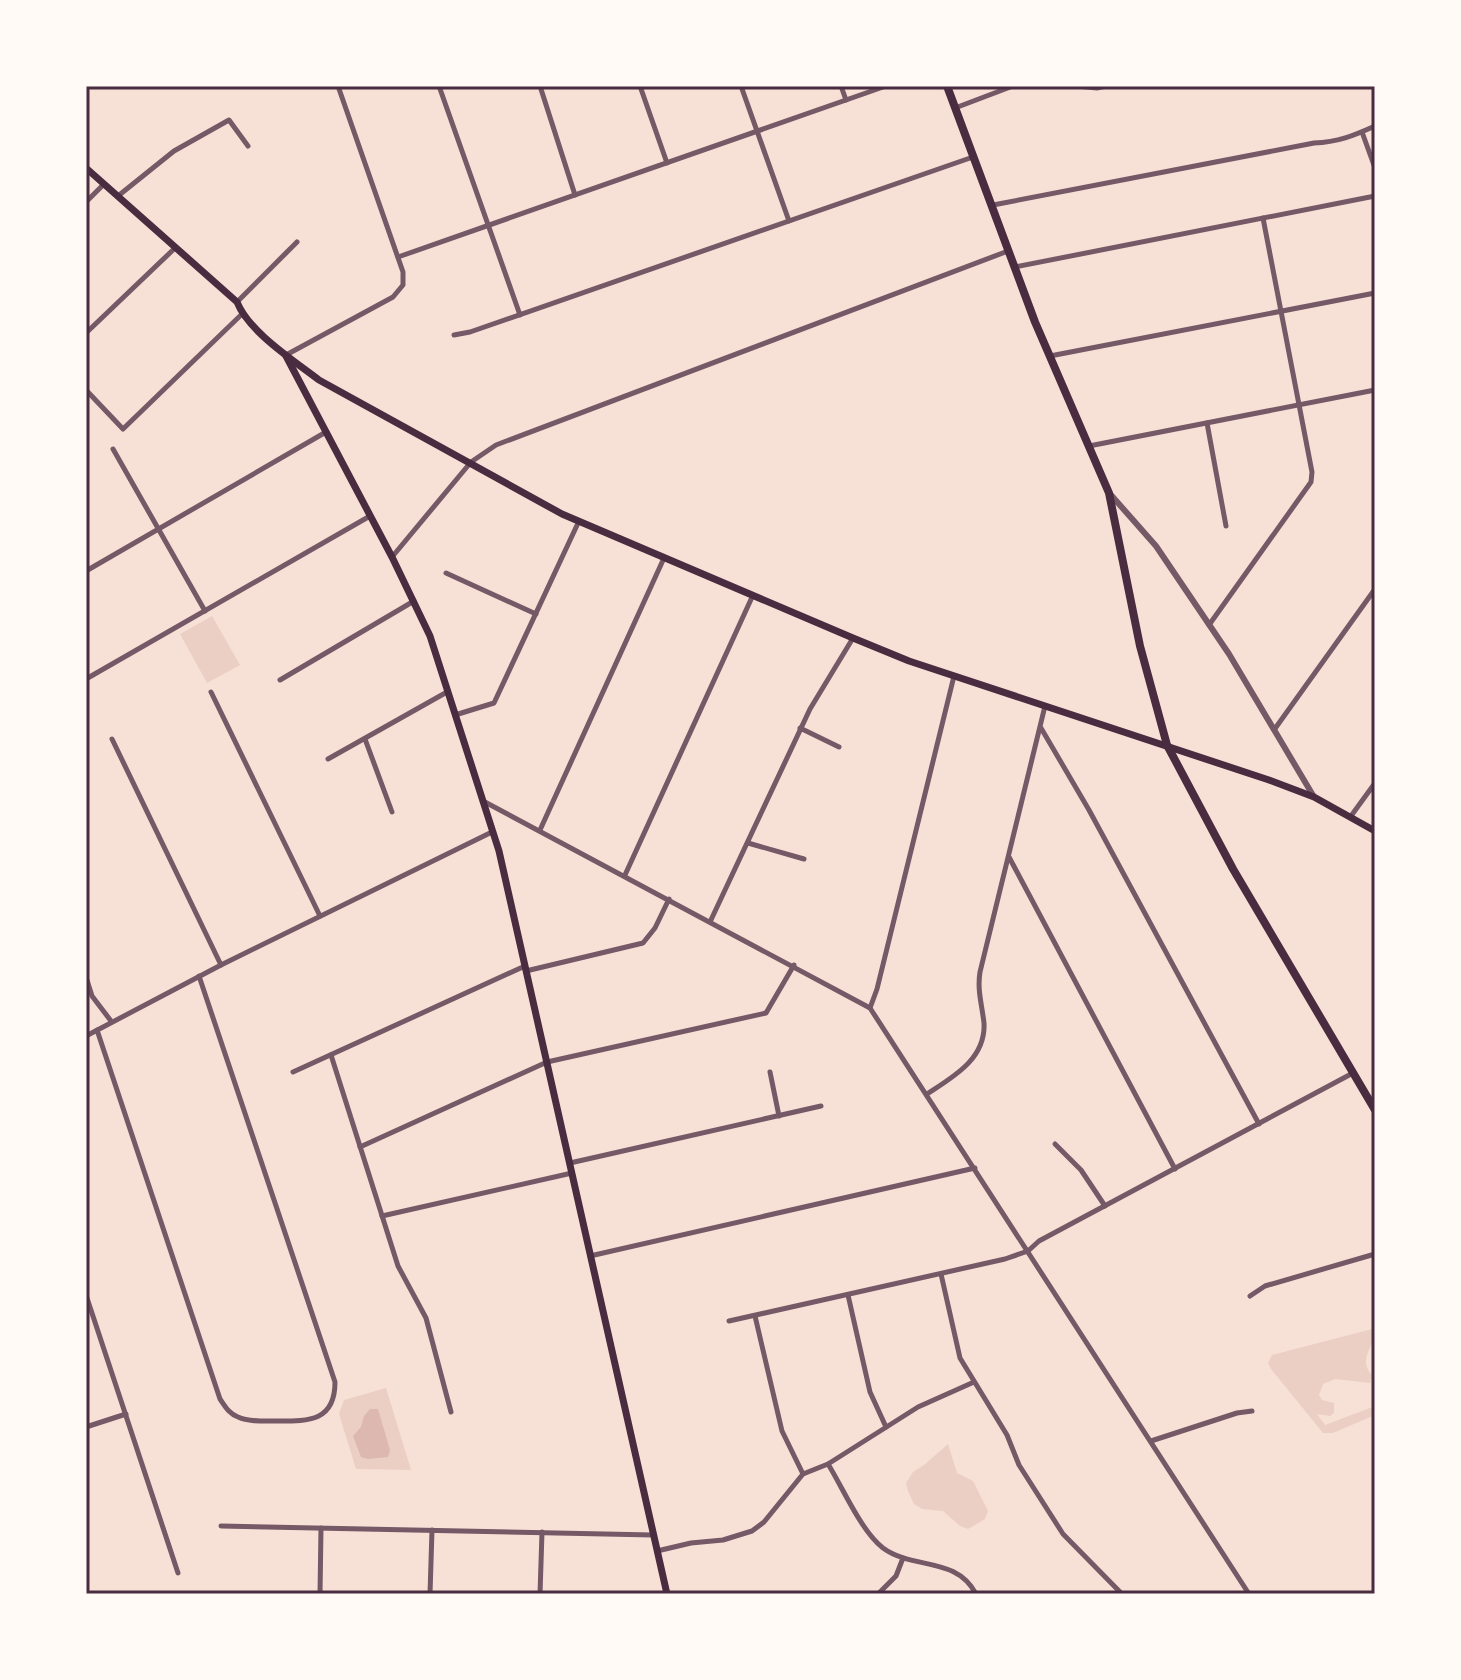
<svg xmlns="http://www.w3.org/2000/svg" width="1461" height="1680" font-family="'DejaVu Sans',sans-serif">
  <rect width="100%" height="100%" fill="#f7e1d7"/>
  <g fill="#ebcfc5">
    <path d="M212,616L240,665L207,683L180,634Z"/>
    <path d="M1372,1329L1375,1330C1375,1347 1357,1359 1372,1375L1370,1383L1335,1379L1323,1384L1319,1395L1322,1400L1334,1403V1413L1330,1416L1317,1414L1325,1425L1375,1406V1415L1333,1433H1323L1271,1369L1268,1363L1272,1355Z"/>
    <path d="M386,1388L411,1470L356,1469L339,1414L344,1400Z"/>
    <path d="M948,1444L957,1473L973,1481L988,1511L985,1519L968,1529L960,1526L943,1511L922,1509L914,1504L908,1491L906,1483L913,1472L924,1465Z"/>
  </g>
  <path fill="#dcb8b0" d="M370,1409H378L390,1450L388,1457L368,1459L361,1457L353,1436L361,1427L364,1416Z"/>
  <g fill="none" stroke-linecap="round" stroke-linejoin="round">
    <g stroke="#755966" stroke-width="5">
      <path d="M439,86L520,315"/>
      <path d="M540,86L575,195"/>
      <path d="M640,86L667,163"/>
      <path d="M741,86L789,221"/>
      <path d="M841,86L846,100"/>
      <path d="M1077,86L1097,88L1106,86"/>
      <path d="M955,108L1013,86"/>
      <path d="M1362,132L1375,168"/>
      <path d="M118,196L174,151L229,120L248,146"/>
      <path d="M86,202L104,184"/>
      <path d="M993,205L1314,143C1338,142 1353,136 1375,126"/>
      <path d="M398,257L886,86"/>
      <path d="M1015,267L1375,196"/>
      <path d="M237,302L297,242"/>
      <path d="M86,333L175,248"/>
      <path d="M454,335L470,332L973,157"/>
      <path d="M286,355L393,297L403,285V272L338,86"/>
      <path d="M1050,356L1375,293"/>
      <path d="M86,390L123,429L242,314"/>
      <path d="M1207,423L1226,526"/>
      <path d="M1089,446L1375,390"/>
      <path d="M113,449L205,611"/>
      <path d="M392,557L471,462L496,445L1008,251"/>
      <path d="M86,571L326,432"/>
      <path d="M446,573L536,614"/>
      <path d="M1209,625L1311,482L1312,472L1263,218"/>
      <path d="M86,679L370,516"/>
      <path d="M280,680L414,601"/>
      <path d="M211,692L320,916"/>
      <path d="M455,715L494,703L579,521"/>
      <path d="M800,728L839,747"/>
      <path d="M1041,728L1089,810L1259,1124"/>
      <path d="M1274,730L1375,589"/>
      <path d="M112,739L221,965"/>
      <path d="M365,739L392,812"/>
      <path d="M328,759L447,692"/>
      <path d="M483,801L870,1008L1249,1594"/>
      <path d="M1351,816L1375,783"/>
      <path d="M540,830L664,558"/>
      <path d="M748,843L804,859"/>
      <path d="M1009,857L1175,1169"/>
      <path d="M625,875L753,595"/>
      <path d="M710,922L810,709L853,638"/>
      <path d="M526,971L643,943L655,928L669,899"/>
      <path d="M86,977L92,996L111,1021"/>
      <path d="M870,1008L877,989L954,676"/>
      <path d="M97,1030L220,1399C225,1406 229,1414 238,1417C249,1422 264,1421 276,1421C308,1421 335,1422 335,1382L199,976"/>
      <path d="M86,1036L221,965L492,832"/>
      <path d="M331,1055L398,1266L426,1318L451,1412"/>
      <path d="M293,1072L525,966"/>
      <path d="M770,1072L779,1116"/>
      <path d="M927,1094C953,1077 986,1059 984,1023C982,1005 977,990 980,972L1045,706"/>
      <path d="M1055,1144L1081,1170L1105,1206"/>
      <path d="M360,1147L547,1062L766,1013L794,965"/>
      <path d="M570,1163L821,1106"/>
      <path d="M382,1216L572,1173"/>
      <path d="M590,1256L975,1168"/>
      <path d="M941,1274L960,1358L1007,1435L1019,1465L1063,1534L1122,1594"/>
      <path d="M86,1295L178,1573"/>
      <path d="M848,1295L870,1392L886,1427"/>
      <path d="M1250,1296L1265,1286L1375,1254"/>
      <path d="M755,1316L782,1431L803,1474"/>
      <path d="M729,1321L1005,1259L1028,1251L1039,1241L1353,1073"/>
      <path d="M86,1427L126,1414"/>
      <path d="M1151,1441L1237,1413L1252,1411"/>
      <path d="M828,1464C843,1488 861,1531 883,1548C913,1570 956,1556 976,1594"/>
      <path d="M221,1526L653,1535"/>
      <path d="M657,1551L691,1543L723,1540L752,1531L764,1522L803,1474L828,1464L918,1407L974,1382"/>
      <path d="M320,1594L321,1528"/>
      <path d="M430,1594L432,1530"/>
      <path d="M540,1594L542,1532"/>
      <path d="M878,1594L896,1576L903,1558"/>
    </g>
    <path stroke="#755966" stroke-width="6" d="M1111,495L1156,546L1229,654L1314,797"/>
    <g stroke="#4a2c40" stroke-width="7">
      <path d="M86,168L237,302C249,332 293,360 319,380L562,514L853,638L909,661L1269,780L1314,797L1375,831"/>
      <path d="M286,356L392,557L430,636L499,851L667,1594"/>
    </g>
    <path stroke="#4a2c40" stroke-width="8" d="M947,86L1035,322L1109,493L1140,646L1167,745L1233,869L1375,1110"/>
  </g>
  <rect width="1461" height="1680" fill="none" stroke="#fffaf5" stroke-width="176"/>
  <rect x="88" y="88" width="1285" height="1504" fill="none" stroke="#4a2c40" stroke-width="3"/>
</svg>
